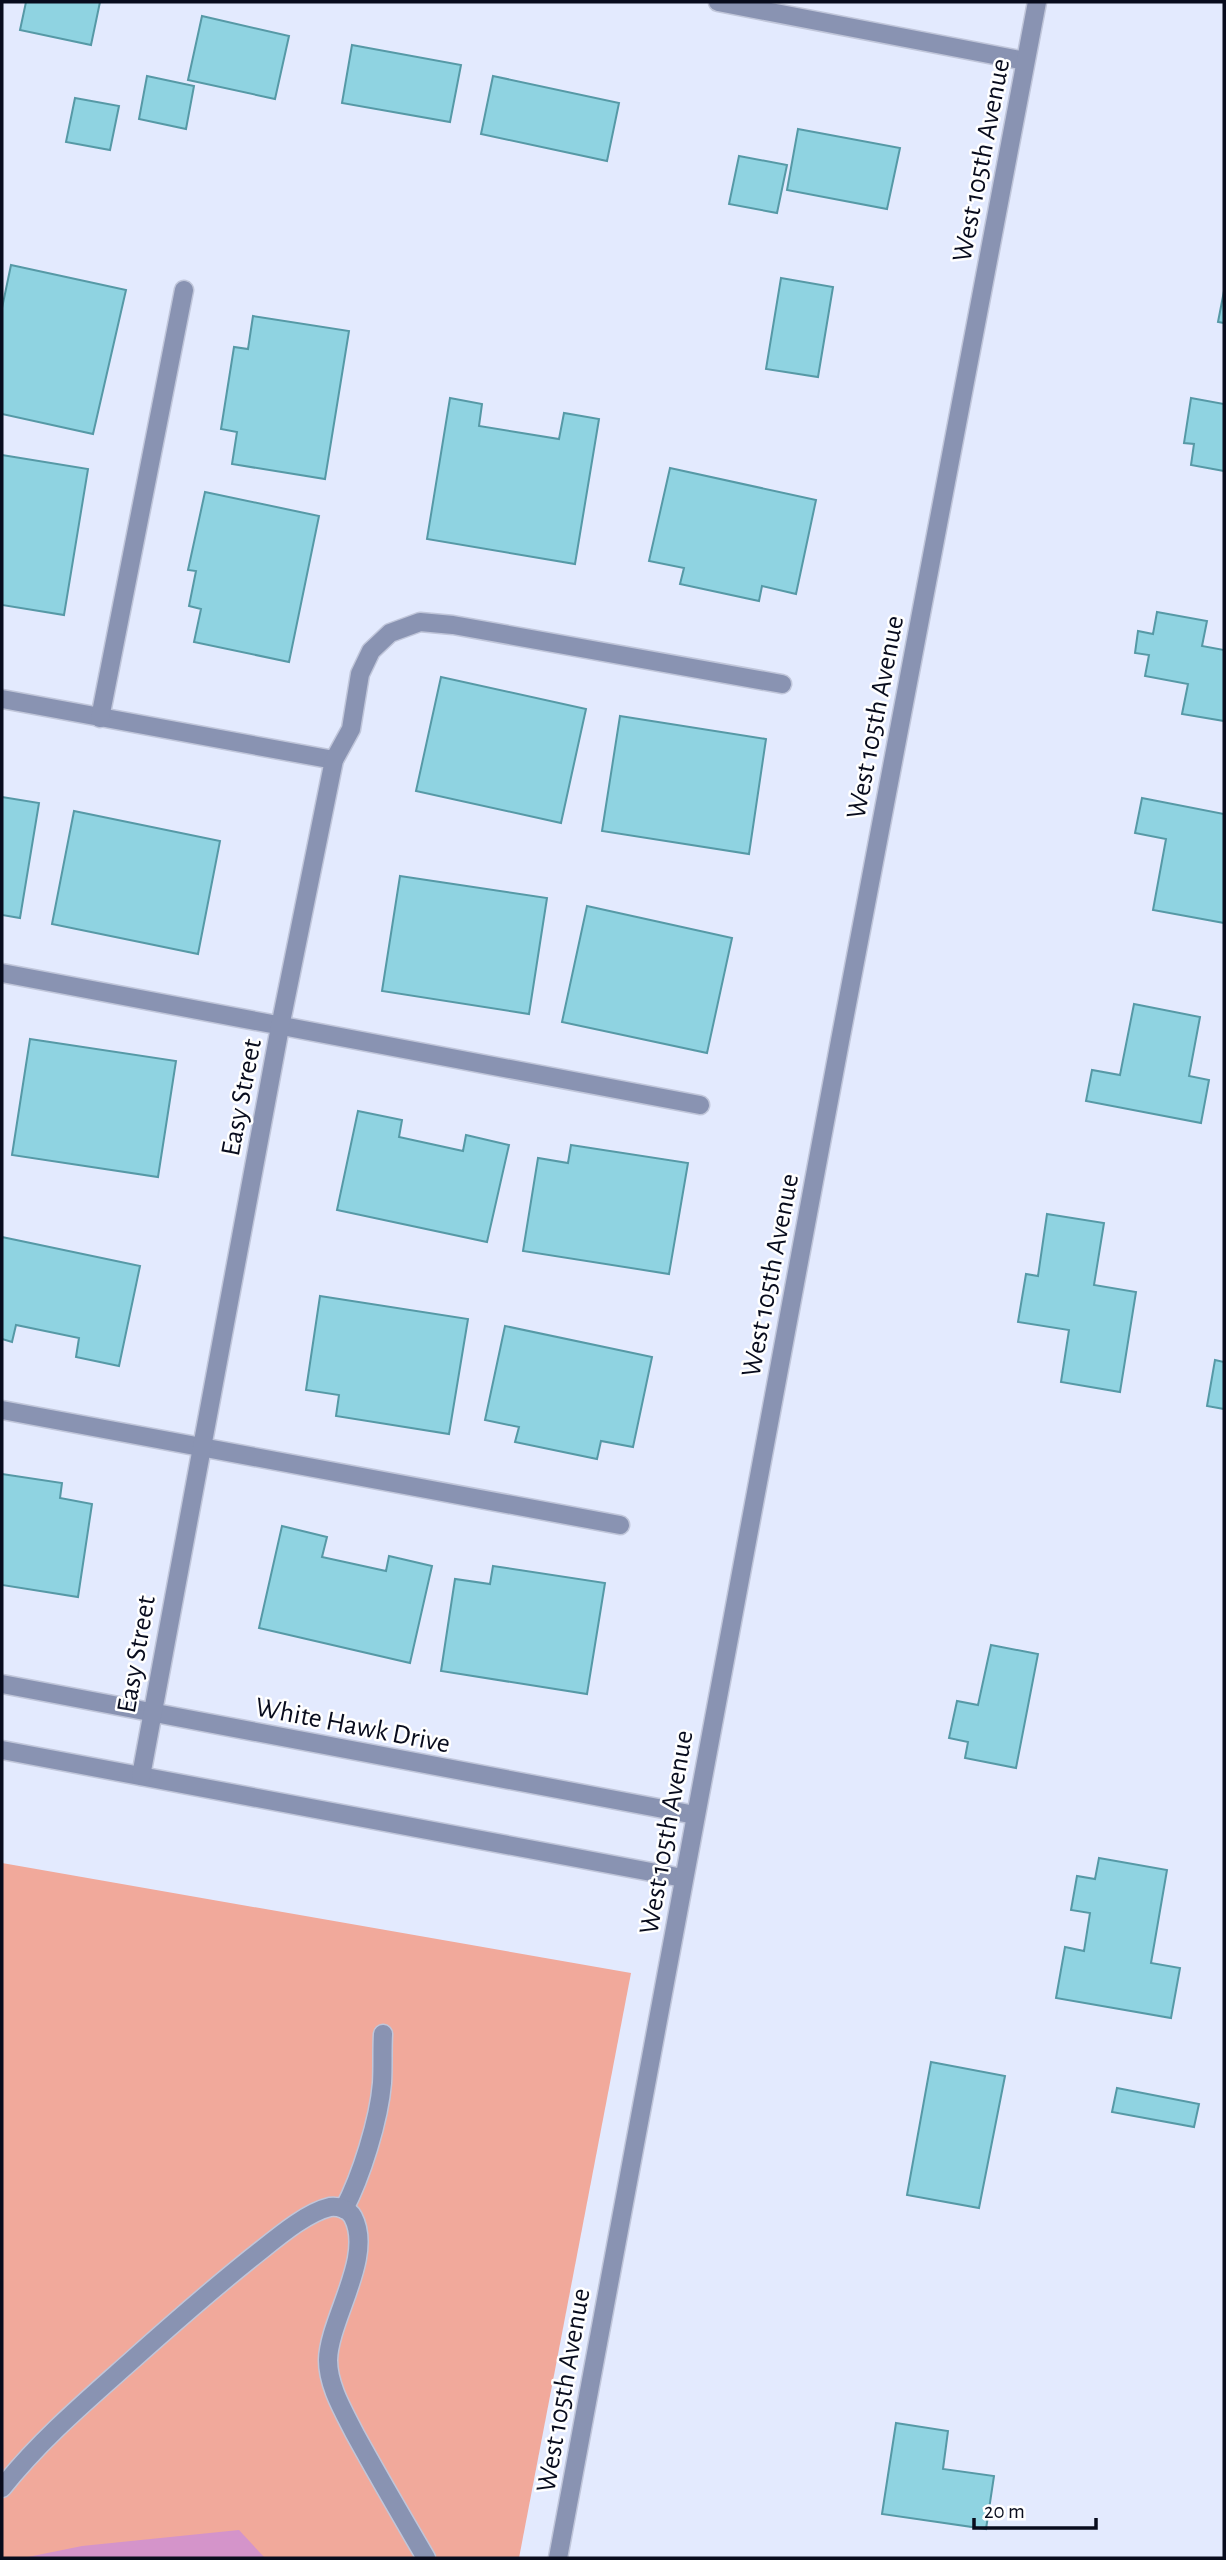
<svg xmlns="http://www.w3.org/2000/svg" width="1226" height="2560" font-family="'Alegreya Sans',sans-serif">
  <rect width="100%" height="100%" fill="#e3eafe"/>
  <path fill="#f1a99b" d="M2,1863L631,1973L519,2558H2Z"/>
  <path fill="#d494ca" d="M239,2530L265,2558H23L82,2546Z"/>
  <g fill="#8fd3e1" stroke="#5699a6" stroke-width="2">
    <path d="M26,2H100L91,45L20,30Z"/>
    <path d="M202,16L289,36L275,99L188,80Z"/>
    <path d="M352,45L461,65L450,122L342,103Z"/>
    <path d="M147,76L194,86L186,129L139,119Z"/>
    <path d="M493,76L619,103L607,161L481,134Z"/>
    <path d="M75,98L119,106L110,150L66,142Z"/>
    <path d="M798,129L900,148L887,209L787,190Z"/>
    <path d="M739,156L787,165L777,213L729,204Z"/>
    <path d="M11,265L126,290L93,434L2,414V308Z"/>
    <path d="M781,278L833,287L818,377L766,369Z"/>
    <path d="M1224,291V323L1218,322Z"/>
    <path d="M253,316L349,331L325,479L232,464L237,432L221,429L234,347L248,349Z"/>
    <path d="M450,398L482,404L479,426L559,439L564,413L599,419L575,564L427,539Z"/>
    <path d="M1191,398L1224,404V471L1191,465L1194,444L1184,443Z"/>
    <path d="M2,455L88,469L64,615L2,605Z"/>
    <path d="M670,468L816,500L796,594L762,586L759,601L680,584L684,568L649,561Z"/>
    <path d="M205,492L319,516L289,662L194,642L201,609L189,606L196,571L188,570Z"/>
    <path d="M1157,612L1207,621L1202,646L1224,650V721L1182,714L1188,684L1145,676L1149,655L1135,653L1138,631L1153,634Z"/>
    <path d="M441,677L586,709L561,823L416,791Z"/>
    <path d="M620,716L766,739L749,854L602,831Z"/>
    <path d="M2,797L39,803L20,918L2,915Z"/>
    <path d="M1142,798L1224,814V923L1153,910L1166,839L1135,833Z"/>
    <path d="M74,811L220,841L198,954L52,924Z"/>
    <path d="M400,876L547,898L529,1014L382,991Z"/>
    <path d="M587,906L732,938L707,1053L562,1022Z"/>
    <path d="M1134,1004L1200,1017L1189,1076L1209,1080L1201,1123L1086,1101L1092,1070L1120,1075Z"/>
    <path d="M30,1039L176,1061L158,1177L12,1155Z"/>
    <path d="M358,1111L402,1120L399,1137L463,1151L466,1135L509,1145L487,1242L337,1210Z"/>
    <path d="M571,1145L688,1163L669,1274L523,1251L538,1158L568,1163Z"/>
    <path d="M1047,1214L1104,1223L1094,1285L1136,1292L1120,1392L1061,1382L1069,1330L1018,1322L1026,1274L1038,1276Z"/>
    <path d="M2,1237L140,1266L119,1366L76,1357L79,1338L16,1325L12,1342L2,1339Z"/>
    <path d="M320,1296L468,1319L449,1434L336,1416L339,1395L306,1390Z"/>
    <path d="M505,1326L652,1357L633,1447L601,1441L597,1459L515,1442L519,1427L485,1420Z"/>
    <path d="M1215,1360L1224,1362V1409L1207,1406Z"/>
    <path d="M2,1474L62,1483L60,1498L92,1504L78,1597L2,1585Z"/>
    <path d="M282,1526L327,1537L322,1557L386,1571L389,1556L432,1566L410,1663L259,1628Z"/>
    <path d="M493,1566L605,1583L587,1694L441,1671L455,1579L490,1584Z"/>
    <path d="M991,1645L1038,1654L1016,1768L965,1758L968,1742L949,1738L957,1701L978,1705Z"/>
    <path d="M1099,1858L1167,1870L1151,1963L1180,1968L1171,2018L1056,1998L1065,1947L1084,1951L1090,1913L1071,1910L1077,1876L1095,1879Z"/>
    <path d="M931,2062L1005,2076L979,2208L907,2195Z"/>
    <path d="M1117,2088L1199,2104L1194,2127L1112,2112Z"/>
    <path d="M896,2423L948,2431L943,2469L994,2476L986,2529L882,2514Z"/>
  </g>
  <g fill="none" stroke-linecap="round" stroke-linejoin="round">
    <g stroke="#c0c6da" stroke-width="21">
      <g id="minor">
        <path d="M718,2L1025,61"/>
        <path d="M2,699L334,760"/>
        <path d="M100,718L184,290"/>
        <path d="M2,973L700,1105"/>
        <path d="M2,1410L620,1525"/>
        <path d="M2,1684L695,1815"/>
        <path d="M2,1750L683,1878"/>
        <path d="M141,1776L280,1027L334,760L351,729L360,674L371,651L390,633L420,622L453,625L782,684"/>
        <path d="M344,2209C361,2177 379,2120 382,2083C383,2067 382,2050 383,2034"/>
        <path d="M2,2488C39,2441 85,2402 130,2362C169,2327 209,2292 250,2259C272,2242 304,2213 330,2207C338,2206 349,2209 353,2217C374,2257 329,2319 328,2360C328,2386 344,2412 355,2434C378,2476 402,2517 426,2558"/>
        <path d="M558,2558L840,1041L1037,2"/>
      </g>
    </g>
    <use href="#minor" stroke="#8993b2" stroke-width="18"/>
  </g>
  <g text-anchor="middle" stroke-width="5" stroke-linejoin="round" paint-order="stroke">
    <g font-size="28" fill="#080c1d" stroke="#fff">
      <text transform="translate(980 160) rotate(-79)" y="10">West 105th Avenue</text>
      <text transform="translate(874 717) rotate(-79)" y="10">West 105th Avenue</text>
      <text transform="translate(240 1097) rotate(-79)" y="10">Easy Street</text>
      <text transform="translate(769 1275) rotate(-79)" y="10">West 105th Avenue</text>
      <text transform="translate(135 1654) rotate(-80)" y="10">Easy Street</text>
      <text transform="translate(353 1724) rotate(11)" y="10">White Hawk Drive</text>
      <text transform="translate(665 1832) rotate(-80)" y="10">West 105th Avenue</text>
      <text transform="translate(562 2390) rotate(-80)" y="10">West 105th Avenue</text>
    </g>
  </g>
  <rect width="1226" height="2560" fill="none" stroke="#080c1d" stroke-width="7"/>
  <path d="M974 2518v10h122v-10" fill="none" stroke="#080c1d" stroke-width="3.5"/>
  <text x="984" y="2518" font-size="21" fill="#080c1d" stroke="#ffffff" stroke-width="5" paint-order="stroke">20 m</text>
</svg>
